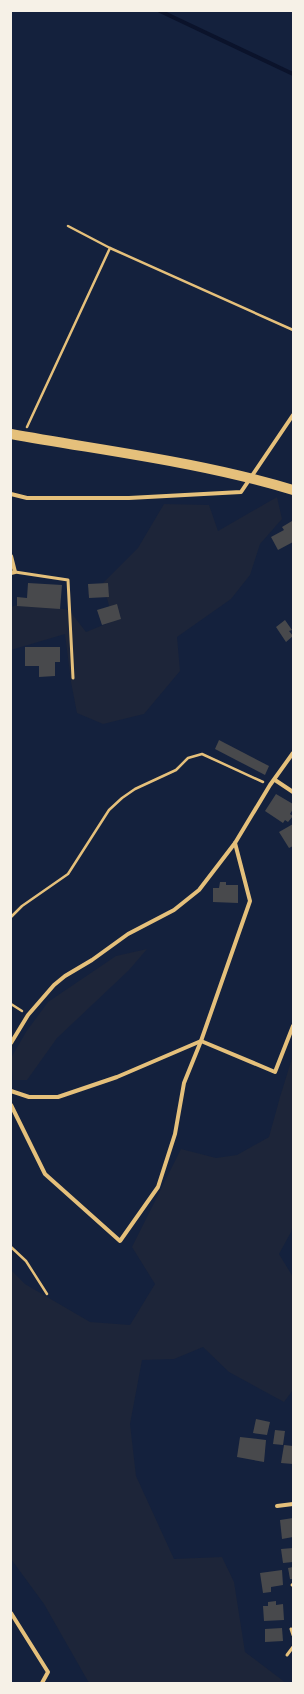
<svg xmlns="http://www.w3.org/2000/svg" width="304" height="1694" font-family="Ubuntu,sans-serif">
  <rect width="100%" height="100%" fill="#14213d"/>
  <g fill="#1d2539">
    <path d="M277,497L282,519L260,544L250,575L231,599L177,637L180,671L144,714L103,724L77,713L71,682L65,634L11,650V607L25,602L69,610L86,632L113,621L103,583L138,548L164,504L209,505L218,531Z"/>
    <path d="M147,949L129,970L57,1038L27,1080H13L11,1058L26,1032L48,1002L116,956Z"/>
    <path d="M293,1055V1225L291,1232L279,1254L293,1277V1390L284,1402L229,1372L203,1347L174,1359L142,1360L130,1424L136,1476L174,1559L222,1557L234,1582L245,1652L286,1683H89L44,1604L11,1559V1270L25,1284L90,1322L130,1325L155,1284L132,1247L181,1149L216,1158L237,1155L269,1137L280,1097Z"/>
  </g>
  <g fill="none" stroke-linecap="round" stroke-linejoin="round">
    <path stroke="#0b132b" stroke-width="4" d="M160,11L293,74"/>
  </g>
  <g fill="#48494c">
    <path d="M292,521L293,542L278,550L271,537L284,530L282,527Z"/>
    <path d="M28,583L62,585L60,609L17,606V597L27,598Z"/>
    <path d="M108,583L109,597L89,598L88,584Z"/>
    <path d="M117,604L121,619L102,625L97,610Z"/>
    <path d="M285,620L292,630L289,631L293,636L286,642L276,627Z"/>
    <path d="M25,647H60V662H55V676L39,677V666H25Z"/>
    <path d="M219,740L269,766L265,775L215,749Z"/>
    <path d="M276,794L293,804V809L290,814L293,816L288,822L285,820L283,823L265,811Z"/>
    <path d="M293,824V846L289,848L279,832Z"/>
    <path d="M220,882H226V885H238V903L213,902V888H219Z"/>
    <path d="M256,1419L270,1422L267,1435L253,1433Z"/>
    <path d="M275,1430L285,1431L283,1445L273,1444Z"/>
    <path d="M240,1437L266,1440L264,1462L237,1457Z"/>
    <path d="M284,1445L293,1446V1464L281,1463Z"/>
    <path d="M293,1518V1537L282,1539L280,1520Z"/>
    <path d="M293,1548V1562L283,1563L281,1549Z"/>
    <path d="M293,1567V1579H290L288,1568Z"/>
    <path d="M282,1570L283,1585L271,1587V1592L263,1593L260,1573Z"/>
    <path d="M276,1601V1605L283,1604L284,1620L264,1621L263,1606H268V1602Z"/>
    <path d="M282,1628L283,1641L265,1642V1629Z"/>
  </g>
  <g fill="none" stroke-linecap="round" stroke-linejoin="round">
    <g stroke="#e5c07b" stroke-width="2.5">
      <path d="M68,226L110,248L293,330"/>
      <path d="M27,427L110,248"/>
      <path d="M11,917L22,906L68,874L109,810L122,798L135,789L176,770L188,758L202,754L263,782"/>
      <path d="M11,1004L22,1011"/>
      <path d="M11,1247L26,1261L47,1294"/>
    </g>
    <g stroke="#e5c07b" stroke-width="3">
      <path d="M15,572L68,580L73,678"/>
      <path d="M292,1585L293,1584"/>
      <path d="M291,1629L293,1635"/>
      <path d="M287,1655L293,1647"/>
    </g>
    <g stroke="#e5c07b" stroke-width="4">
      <path d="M11,494L27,498H129L241,492L293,415"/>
      <path d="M11,556L15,572L11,573"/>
      <path d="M275,780L293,792"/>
      <path d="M11,1043L28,1015L54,985L65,976L92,960L128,934L174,910L199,890L235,843L270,785L293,753"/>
      <path d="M11,1091L29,1097H58L117,1077L201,1041L275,1072L293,1026"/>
      <path d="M11,1105L45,1174L120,1241L158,1187L175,1134L184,1083L201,1041L250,901L235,843"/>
      <path d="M277,1506L293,1504"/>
      <path d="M11,1613L48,1672L42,1683"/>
    </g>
    <path stroke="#e5c07b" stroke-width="10" d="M11,434C105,451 201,462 293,490"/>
  </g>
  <rect width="304" height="1694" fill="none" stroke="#f6f1e7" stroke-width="24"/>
</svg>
